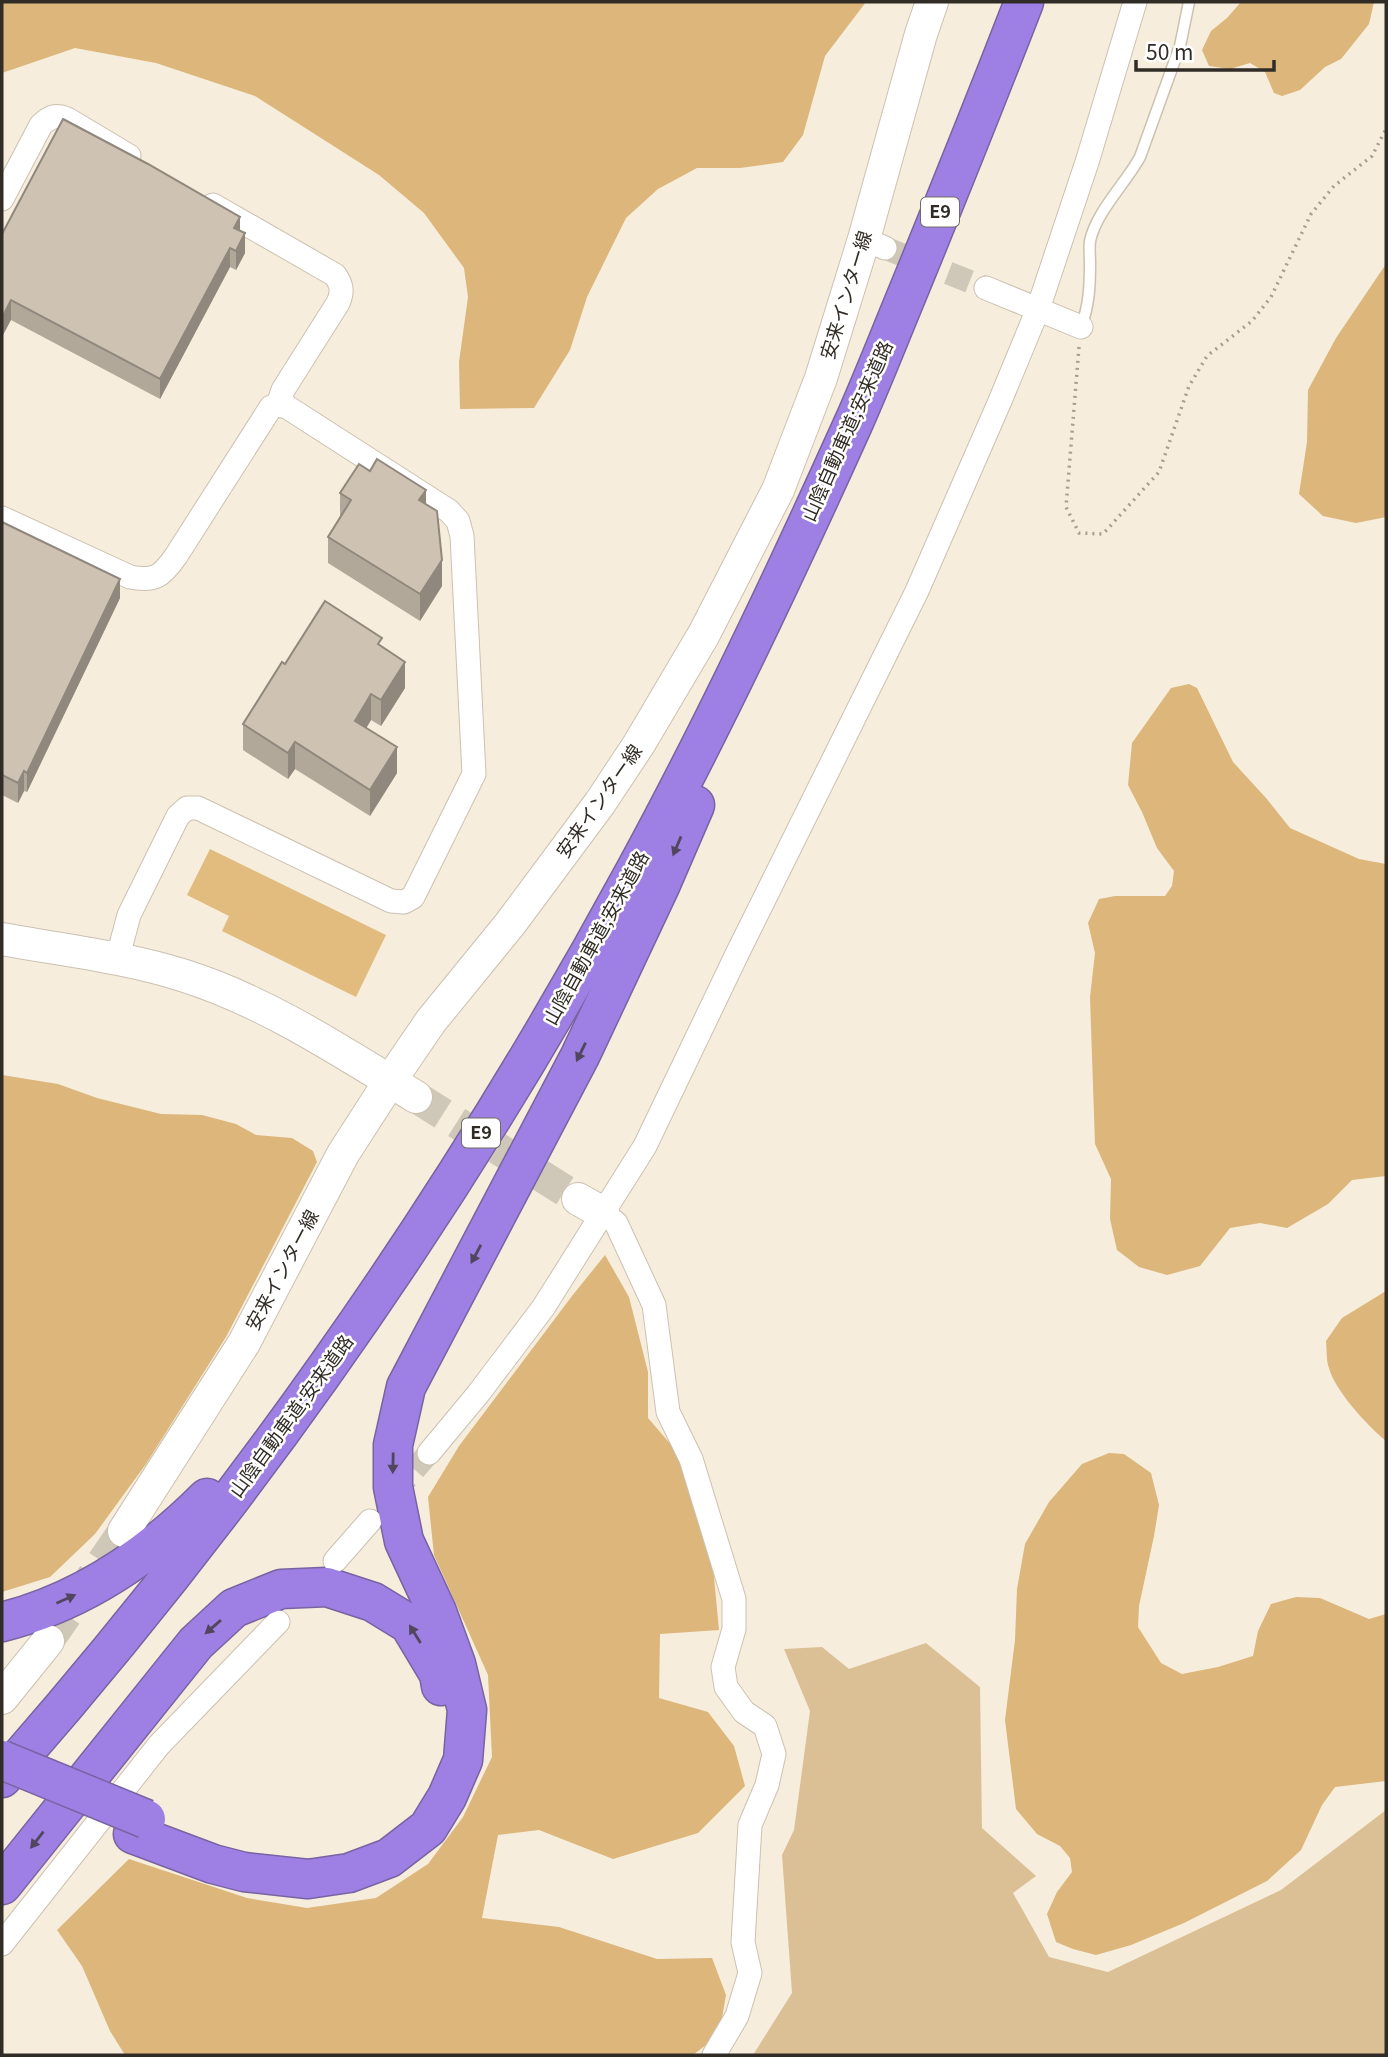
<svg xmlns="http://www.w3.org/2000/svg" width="1388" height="2057" font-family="Georgia,'Noto Sans JP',serif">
  <rect width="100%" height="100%" fill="#f7eddc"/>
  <path fill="#dbc096" d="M926,1643L980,1687L982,1828L1036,1876L1013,1893L1049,1957L1108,1972L1281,1890L1386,1810V2055H753L792,1993L782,1855L794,1830L810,1711L784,1649L822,1647L849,1669Z"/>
  <g fill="#dcb67a">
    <path d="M2,2H866L825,56L803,135L783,162L740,168H697L658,189L626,218L587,297L570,350L534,408L460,409L459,362L468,297L464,268L424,213L379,175L255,96L156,63L75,48L2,73Z"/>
    <path d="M1241,2H1374L1369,24L1341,59L1325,67L1300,90L1282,96L1274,93L1265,72L1250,63L1230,69L1209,66L1202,50L1211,31L1227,18Z"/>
    <path d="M1386,264V517L1356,523L1323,516L1299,494L1307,442L1308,390L1336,338Z"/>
    <path d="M1189,684L1197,688L1233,762L1266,798L1290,828L1359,859L1386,864V1176L1352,1180L1328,1204L1287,1228L1260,1223L1230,1228L1200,1266L1167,1275L1139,1267L1117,1250L1110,1219L1111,1179L1095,1144L1090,997L1095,953L1088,923L1099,899L1115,896H1165L1172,886L1174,871L1157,848L1142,812L1128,785L1132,743L1171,688Z"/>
    <path d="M2,1075L58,1084L97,1098L161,1114L202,1115L236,1124L256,1135L292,1138L313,1151L317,1162L226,1337L146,1464L95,1534L50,1577L2,1592Z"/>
    <path d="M605,1255L629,1297L648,1372V1418L679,1454L713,1567L719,1630L660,1634L659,1698L708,1712L734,1746L745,1786L698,1833L613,1859L539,1830L498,1835L482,1918L559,1927L657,1959L712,1958L726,1995L719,2035L693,2055H125L110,2031L82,1966L57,1930L129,1859L247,1898L307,1908L376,1898L428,1864L463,1817L492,1757L488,1675L434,1555L428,1497L459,1446L572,1296Z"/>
    <path d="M1386,1291V1441C1368,1426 1335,1391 1329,1368C1326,1360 1327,1350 1326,1341L1342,1318Z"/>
    <path d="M1109,1453L1124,1454L1151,1473L1159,1505L1154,1536L1139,1606L1138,1627L1161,1663L1182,1674L1218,1667L1253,1656L1258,1631L1271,1604L1296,1597L1320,1598L1369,1619L1386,1614V1781L1335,1787L1322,1805L1301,1850L1267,1881L1184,1923L1131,1945L1096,1955L1073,1949L1056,1942L1047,1914L1057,1892L1072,1872L1070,1858L1060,1846L1037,1834L1016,1809L1005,1720L1015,1640L1017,1589L1025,1544L1049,1502L1082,1464Z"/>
  </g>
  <path fill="#e2bb7f" d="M210,849L386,935L356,997L222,931L229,916L187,895Z"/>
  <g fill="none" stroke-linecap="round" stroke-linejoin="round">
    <g stroke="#cfc7b8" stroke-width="23" stroke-dasharray="23 11" stroke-linecap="butt">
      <path d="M885,248L986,288"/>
      <path d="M392,1495L429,1453"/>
    </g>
    <g stroke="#cfc7b8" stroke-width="32" stroke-dasharray="32 16" stroke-linecap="butt">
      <path d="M416,1097L578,1199"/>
      <path d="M48,1641L124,1531"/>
    </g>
    <g stroke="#cbc1b1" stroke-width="13">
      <path id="lane" d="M1081,327C1089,306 1090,286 1090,263C1090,256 1089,248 1090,241C1096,212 1126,183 1140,157L1180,46L1189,2"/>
    </g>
    <g stroke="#cbc1b1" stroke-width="25">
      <g id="street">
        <path d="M2,199L41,125C50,117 55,114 67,119L129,156"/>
        <path d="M213,205L335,275C342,285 343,292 338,303L283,390L278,405"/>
        <path d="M864,239L885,248"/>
        <path d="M986,288L1081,327"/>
        <path d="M2,518L130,577C155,582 162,576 176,556L271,407L278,405L287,407L449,511L458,521L462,536L474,774L413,897L404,902L391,901L198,808H187L178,816L129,915L117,960"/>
        <path d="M603,1213L616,1223L654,1305L668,1412L691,1459L734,1599V1629L723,1667L726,1687L744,1712L765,1726L774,1754L767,1785L750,1825L743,1942L750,1973L737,2016L714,2055"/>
        <path d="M429,1453L478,1394L543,1308L645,1146L738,952L917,591L1000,401L1038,309L1088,159L1135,2"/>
        <path d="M335,1561L370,1521"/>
        <path d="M2,1944L159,1745L278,1622"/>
      </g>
    </g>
    <g stroke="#cbc1b1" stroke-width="34">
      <g id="secondary">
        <path d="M2,939C62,950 126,957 185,976C267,1002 342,1052 416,1097"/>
        <path d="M578,1199L603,1213"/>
        <path d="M124,1531L244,1343L343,1154L390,1081L431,1021L510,924L600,803L639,744L704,634L778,490L821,378L864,239L921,34L932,2"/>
        <path d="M2,1698L48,1641"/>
      </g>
    </g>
    <g stroke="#7863a2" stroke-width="41">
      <g id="highway">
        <path d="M2,1622C82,1602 149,1556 207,1498"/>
        <path d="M2,1778C246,1501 459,1196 635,871C714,726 785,575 853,424C870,386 885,348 901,309C943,207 984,105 1024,2"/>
        <path d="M133,1834L213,1864L244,1872L308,1879L349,1873L389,1858L428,1828L447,1797L463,1760L467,1710L456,1664L437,1612L404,1541L393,1487V1445L406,1387L580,1056L660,886L695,805"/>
        <path d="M2,1885L196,1643L234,1608L281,1589L327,1587L373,1602L409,1624L439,1674L441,1686"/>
      </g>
    </g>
    <path stroke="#a59e91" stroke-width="3.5" stroke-dasharray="2 5" stroke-linecap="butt" d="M1079,347L1066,507L1079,533L1103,534L1159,472L1189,386L1207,356L1252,321L1271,297L1311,214L1334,186L1372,156L1386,129"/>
    <use href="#lane" stroke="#fff" stroke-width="10"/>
    <use href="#street" stroke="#fff" stroke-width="23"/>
    <use href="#secondary" stroke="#fff" stroke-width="32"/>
    <use href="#highway" stroke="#9e80e4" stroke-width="38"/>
    <g stroke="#7863a2" stroke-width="41" stroke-linecap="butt">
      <path id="highway-bridge" d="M2,1760L146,1819"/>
    </g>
    <use href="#highway-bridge" stroke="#9e80e4" stroke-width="38"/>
  </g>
  <g fill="#b1a89a">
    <path d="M240,231L245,253L236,270L230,267L160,399L11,320L2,234Z"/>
    <path d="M340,493L426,504L442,586L420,621L328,563V537L340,518Z"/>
    <path d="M2,522L120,598L27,792L24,791L18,803L2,795Z"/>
    <path d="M382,647L405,688L381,726L371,720L366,728L397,773L370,816L295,769L288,779L243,750V724L285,664Z"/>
  </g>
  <g fill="#90887d">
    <path d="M240,217V237L234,228Z"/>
    <path d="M245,233V253L236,270V251Z"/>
    <path d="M230,248V267L160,399V379Z"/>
    <path d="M11,300V320L2,337V318Z"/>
    <path d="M426,490V516L419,500Z"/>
    <path d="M442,560V586L420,621V594Z"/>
    <path d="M120,579V598L27,792V773Z"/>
    <path d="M405,662V688L381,726V700Z"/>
    <path d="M371,694V720L355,747V721Z"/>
    <path d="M295,742V769L288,779V753Z"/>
    <path d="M397,747V773L370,816V790Z"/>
    <path d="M24,771V791L18,803V783Z"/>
  </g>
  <g fill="#cec3b3" stroke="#90887d" stroke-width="2">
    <path d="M63,119L148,164L240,217L234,228L245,233L236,251L230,248L160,379L11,300L2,318V234Z"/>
    <path d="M377,459L426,490L419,500L437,511L442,560L420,594L328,537L351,500L340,493L359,464L370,471Z"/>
    <path d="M2,522L120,579L27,773L24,771L18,783L2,775Z"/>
    <path d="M325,601L382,638L378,644L405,662L381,700L371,694L355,721L397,747L370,790L295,742L288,753L243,724L282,662L285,664Z"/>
  </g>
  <defs><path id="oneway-solid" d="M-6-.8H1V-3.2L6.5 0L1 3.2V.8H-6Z" transform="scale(1.75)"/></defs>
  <g fill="#52465f">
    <use href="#oneway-solid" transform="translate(677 846) rotate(113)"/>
    <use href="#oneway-solid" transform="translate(581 1052) rotate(116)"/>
    <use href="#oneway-solid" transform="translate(476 1254) rotate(118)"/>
    <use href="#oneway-solid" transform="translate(393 1463) rotate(91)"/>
    <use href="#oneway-solid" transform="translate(66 1599) rotate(-24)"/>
    <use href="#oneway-solid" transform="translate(213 1627) rotate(139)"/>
    <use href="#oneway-solid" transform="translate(415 1634) rotate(-122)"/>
    <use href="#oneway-solid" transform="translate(37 1840) rotate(128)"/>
  </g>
  <g text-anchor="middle" stroke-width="5" stroke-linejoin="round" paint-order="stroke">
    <g fill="#fff" stroke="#6f6c67" stroke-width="2">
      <rect x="921" y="197.5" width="38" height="29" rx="5"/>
      <rect x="462" y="1118.5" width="38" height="29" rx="5"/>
    </g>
    <g font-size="18" font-weight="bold" fill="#312d26">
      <text x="940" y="218">E9</text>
      <text x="481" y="1139">E9</text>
    </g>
    <g font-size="19" fill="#312d26" stroke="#fff">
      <text transform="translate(846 295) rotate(-73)" y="7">安来インター線</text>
      <text transform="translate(847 431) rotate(-66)" y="7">山陰自動車道;安来道路</text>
      <text transform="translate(599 801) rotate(-55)" y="7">安来インター線</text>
      <text transform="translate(596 938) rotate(-61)" y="7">山陰自動車道;安来道路</text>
      <text transform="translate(282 1270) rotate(-62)" y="7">安来インター線</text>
      <text transform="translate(291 1416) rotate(-54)" y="7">山陰自動車道;安来道路</text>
    </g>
  </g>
  <rect width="1388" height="2057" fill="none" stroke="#312d26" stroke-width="7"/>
  <path d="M1136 60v10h138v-10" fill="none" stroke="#312d26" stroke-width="3.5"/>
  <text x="1146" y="60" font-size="21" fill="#312d26" stroke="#ffffff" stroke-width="5" paint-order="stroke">50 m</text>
</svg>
